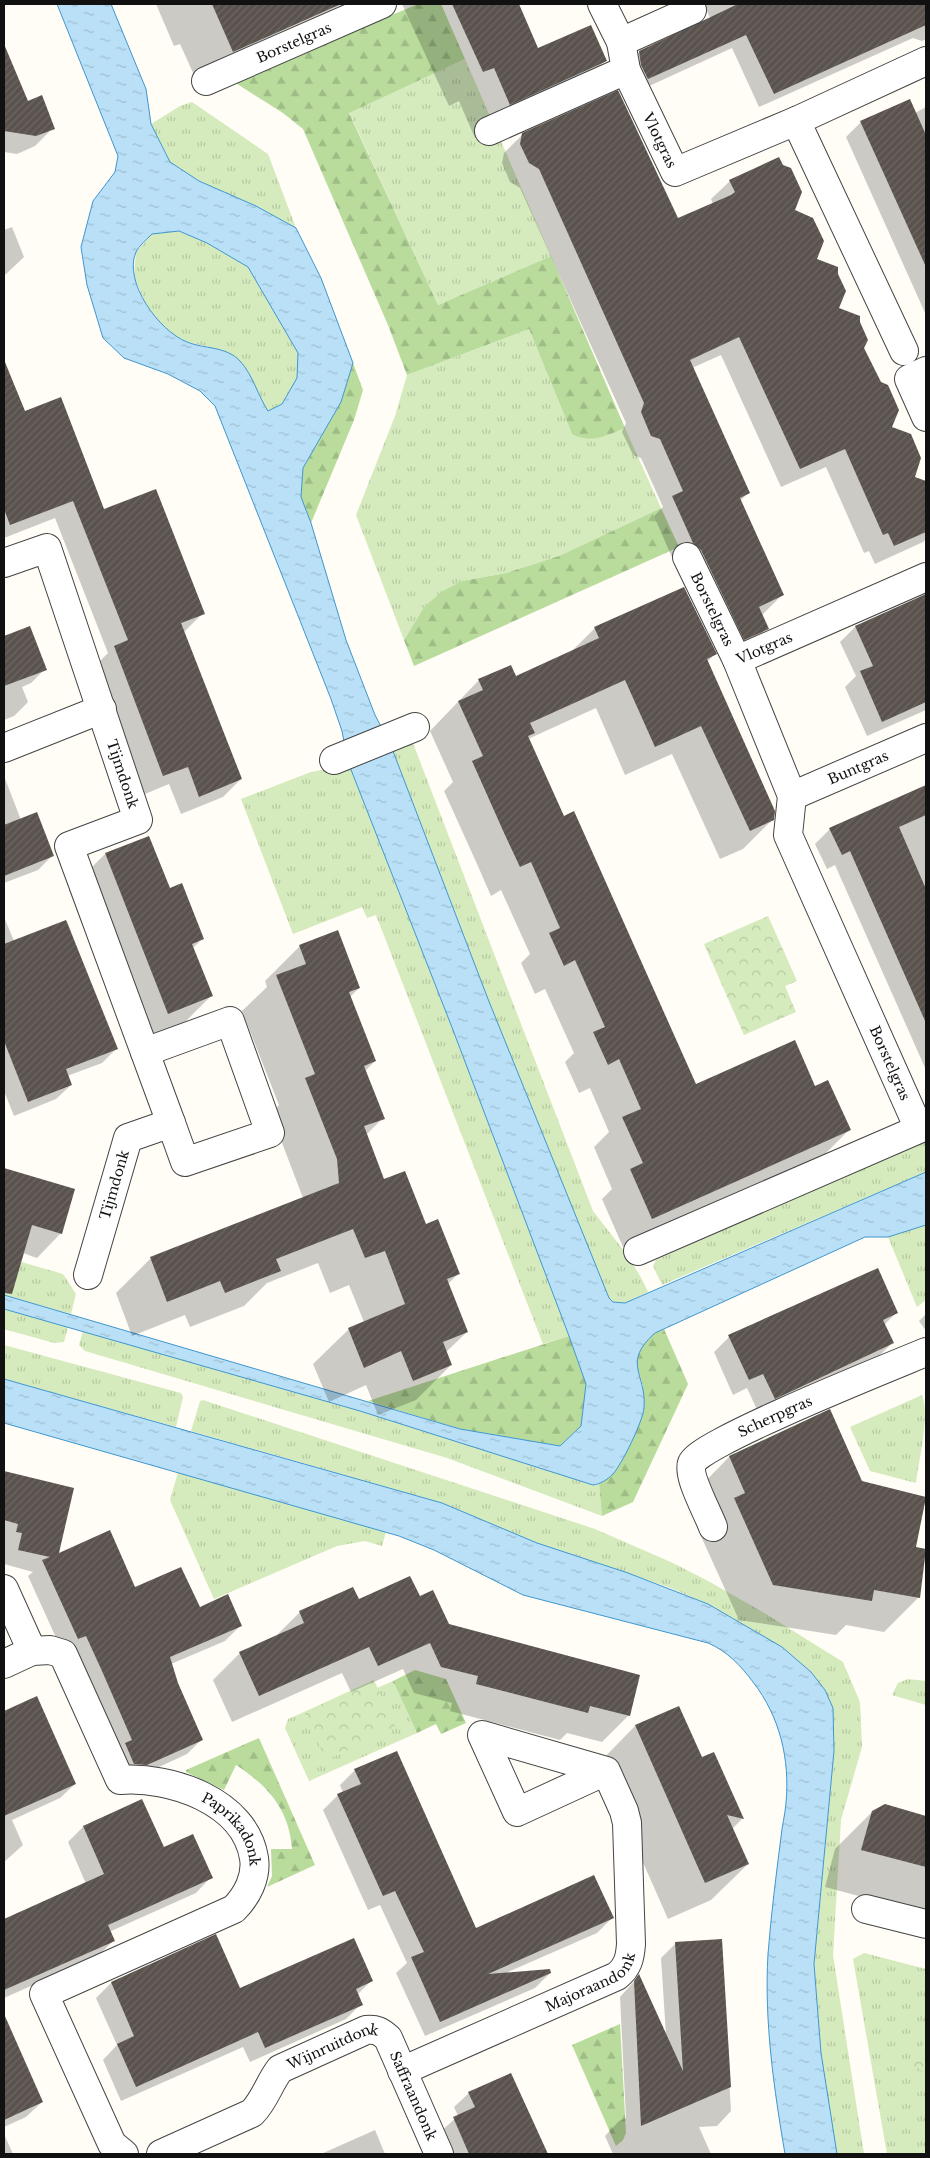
<svg xmlns="http://www.w3.org/2000/svg" width="930" height="2158" font-family="'Libre Baskerville',serif">
  <defs>
    <pattern id="grass-tufts" width="24" height="20" patternUnits="userSpaceOnUse" patternTransform="scale(1.25)"><rect width="24" height="20" fill="#d5ebbd"/><path d="M3 7l-1-3M5 7V3M7 7l1-3M15 17l-1-3M17 17v-4M19 17l1-3" fill="none" stroke="#b6c8a1"/></pattern>
    <pattern id="forest-firs" width="22" height="20" patternUnits="userSpaceOnUse" patternTransform="scale(1.25)"><rect width="22" height="20" fill="#b9dc9c"/><path d="M5 1l3.5 6h-7zM16 11l3.5 6h-7z" fill="#9ebc85"/></pattern>
    <pattern id="park-crowns" width="20" height="18" patternUnits="userSpaceOnUse" patternTransform="scale(1.25)"><rect width="20" height="18" fill="#d5ebbd"/><path d="M2 6a3 3 0 1 1 6 0M12 15a3 3 0 1 1 6 0" fill="none" stroke="#b6c8a1"/></pattern>
    <pattern id="water-ripples" width="26" height="14" patternUnits="userSpaceOnUse" patternTransform="scale(1.25)"><rect width="26" height="14" fill="#b9e0f7"/><path d="M2 4q2-2 4 0t4 0M15 11q2-2 4 0t4 0" fill="none" stroke="#9ebfd3"/></pattern>
    <pattern id="building-hatch" width="6" height="6" patternUnits="userSpaceOnUse" patternTransform="scale(1.25)"><rect width="6" height="6" fill="#5a524d"/><path d="M-1 1l2-2M0 6l6-6M5 7l2-2" fill="none" stroke="#6d6662"/></pattern>
  </defs>
  <rect width="100%" height="100%" fill="#fffdf5"/>
  <g fill="url(#grass-tufts)">
    <path d="M465,59L551,256L438,305L349,112Z"/>
    <path d="M192,102L268,154L296,228L256,206L199,181L170,162L151,124L180,106Z"/>
    <path d="M178,231L207,243L248,267L298,353L297,378L282,404L268,412L260,398L206,346L188,343L171,334L148,310L134,276L136,252L152,234Z"/>
    <path d="M529,329L572,434L605,436L625,428L661,508L559,556L506,573L462,581L424,607L404,640L356,515L395,416L407,375Z"/>
    <path d="M411,738L593,1211C613,1237 635,1262 648,1292L625,1303L613,1302L609,1298L488,999L391,746Z"/>
    <path d="M348,762L453,1030L569,1336L543,1344L376,915L367,918L362,907L293,934L241,799L311,772L335,768Z"/>
    <path d="M926,1140V1172L662,1285L653,1266L656,1260Z"/>
    <path d="M926,1225V1300L917,1307L888,1237Z"/>
    <path d="M4,1257L63,1274L76,1294L71,1314L4,1295Z"/>
    <path d="M4,1309L68,1327L64,1342L54,1343L4,1329Z"/>
    <path d="M83,1331L360,1411L593,1485L599,1484L602,1516L447,1458L85,1351L79,1345Z"/>
    <path d="M4,1345L181,1393L183,1397L176,1427L4,1379Z"/>
    <path d="M922,1395C930,1416 919,1459 916,1483L870,1471L850,1427Z"/>
    <path d="M203,1400L595,1529L673,1563L708,1581L766,1614L843,1662L860,1702L862,1747L841,1820L833,1955L864,2154H837L821,2053L814,1964L834,1751V1719L825,1690L811,1672L782,1647L708,1604L668,1587L537,1543L442,1503L191,1431L200,1401Z"/>
    <path d="M178,1472L386,1532L382,1546L365,1541L337,1546L214,1599L170,1500Z"/>
    <path d="M908,1679L926,1681V1705L892,1695L898,1683Z"/>
    <path d="M393,1681L417,1733L309,1781L285,1728L288,1719L304,1712L327,1759L395,1728L377,1688Z"/>
    <path d="M864,1953L926,1969V2154H887L853,1959Z"/>
  </g>
  <g fill="url(#forest-firs)">
    <path d="M418,4H441L465,59L349,113L438,305L551,256L625,428C606,436 591,444 572,434L529,329L407,375L388,325L303,129L283,113L234,82Z"/>
    <path d="M353,363L363,390L354,420L311,523L301,497L303,468L341,402Z"/>
    <path d="M661,508L679,547L414,666L404,640L424,607L443,591L462,581L506,573L559,556Z"/>
    <path d="M664,1329L688,1384L633,1502L602,1516L599,1484L611,1476L643,1386L637,1366L638,1355L644,1343L655,1333Z"/>
    <path d="M569,1336L586,1384L581,1426L560,1446L460,1429L368,1401Z"/>
    <path d="M415,1670L446,1679L466,1723L441,1734L436,1724L417,1733L393,1681Z"/>
    <path d="M259,1738L315,1865L267,1887L272,1876L271,1849H292C289,1809 268,1786 236,1765L224,1790L186,1772V1770Z"/>
    <path d="M620,2024L626,2133L623,2140L616,2146L572,2045Z"/>
  </g>
  <g fill="url(#park-crowns)">
    <path d="M768,916L797,981L785,986L796,1012L744,1035L704,944Z"/>
    <path d="M374,1680L396,1728L326,1760L304,1712Z"/>
    <path d="M926,2038V2073L911,2064Z"/>
  </g>
  <g fill="url(#water-ripples)" stroke="#3f96cf" fill-rule="evenodd">
    <path d="M57,4H111L146,89L151,124L170,162L199,181L256,206L296,228L321,278L353,363L341,402L303,468L301,497L311,523L346,640L375,715L391,746L488,999L609,1298L613,1302L625,1303L926,1172V1225L888,1237H865L655,1333C621,1363 647,1374 644,1408C643,1421 622,1464 613,1474C607,1480 600,1484 593,1485L360,1411L4,1309V1295L460,1429L560,1446L581,1426L586,1384L569,1336L453,1030L348,762L342,731L331,699L215,406L200,391L168,374L124,358L103,338L87,285L81,247L93,201L115,172L118,156ZM179,231L207,243L248,267L298,353L297,378L282,404L268,411C258,396 253,375 240,361C226,346 204,349 187,342C159,331 123,282 136,252C139,246 147,239 152,234Z"/>
    <path d="M4,1379L442,1503L537,1543L628,1573L708,1604L782,1647L811,1672L825,1690L833,1708L834,1751L814,1964L821,2053L837,2154H785C774,2089 764,2021 768,1954C771,1915 776,1876 781,1837C782,1826 785,1815 786,1803C790,1759 780,1717 753,1682C741,1666 727,1651 708,1643L523,1595L434,1550L399,1536L4,1423Z"/>
  </g>
  <g fill="#0003">
    <path d="M156,4H386L199,86L180,44L174,46Z"/>
    <path d="M402,4H517L538,49L605,61L571,96L475,138L459,101L449,106Z"/>
    <path d="M704,4H926V39L922,41L913,38L759,107L732,48L634,93L625,66L639,52L710,18Z"/>
    <path d="M19,81L27,102L53,128L35,146L17,154L4,152V87Z"/>
    <path d="M926,107V315L846,137L861,122L915,113Z"/>
    <path d="M523,134L677,220L713,204L711,199L730,181L793,211L837,309L863,348L891,428L913,477L926,482V539L923,542L875,564L869,551L864,553L826,467L781,487L721,355L692,368L748,493L740,501L782,595L762,615L768,628L749,647L726,658L683,569L674,562L654,516L663,507L641,458L633,455L622,432L626,423L520,188L510,182L502,163L504,153Z"/>
    <path d="M12,227L24,257L4,276V230Z"/>
    <path d="M4,359L25,412L104,511L203,613L184,632L241,779L223,797L181,814L169,784L145,794L96,665L108,653L55,518L4,538Z"/>
    <path d="M926,596V710L867,736L845,687L856,676L840,642L855,627Z"/>
    <path d="M29,628L45,669L31,683L22,687L28,702L14,716L4,720V637Z"/>
    <path d="M595,628L715,654L707,662L773,819L743,849L720,859L672,754L625,775L596,708L528,739L563,817L695,1085L814,1088L849,1130L820,1159L623,1247L602,1199L612,1189L594,1147L609,1132L590,1088L579,1093L565,1062L574,1053L545,989L535,994L521,963L530,954L501,890L491,896L477,864L444,791L453,782L430,731L479,680L515,677L571,652Z"/>
    <path d="M4,776L21,820L53,855L38,870L4,883Z"/>
    <path d="M926,787V1070L835,865L827,869L815,844L830,829Z"/>
    <path d="M105,854L169,890L203,938L192,949L211,996L174,1033L131,1050L69,890Z"/>
    <path d="M4,917L14,941L67,921L116,1049L102,1063L67,1076L71,1085L56,1099L14,1116L4,1091Z"/>
    <path d="M300,946L359,988L350,997L375,1061L365,1071L383,1118L366,1135L384,1181L425,1225L458,1274L448,1284L467,1332L446,1352L451,1365L416,1400L378,1415L366,1385L329,1402L313,1364L349,1329L364,1322L349,1285L330,1293L318,1263L267,1283L244,1306L190,1327L185,1315L132,1336L116,1293L151,1258L303,1198L271,1114L279,1105L242,1011L267,987L265,981Z"/>
    <path d="M4,1169L74,1190L61,1233L37,1258L20,1252L4,1268Z"/>
    <path d="M896,1313L884,1325L892,1343L876,1359L759,1414L747,1388L733,1395L714,1352L729,1337Z"/>
    <path d="M926,1314V1331L919,1321Z"/>
    <path d="M829,1411L862,1482L926,1498L915,1548L926,1550L919,1597L884,1632L846,1625L836,1635L739,1620L700,1534L709,1525L695,1492L729,1457Z"/>
    <path d="M4,1472L73,1489L57,1555L135,1589L199,1609L240,1626L225,1641L171,1664L177,1684L202,1739L187,1754L131,1780L63,1653L28,1576L33,1572L4,1564Z"/>
    <path d="M419,1598L448,1625L629,1715L602,1742L567,1733L560,1740L450,1711L452,1703L414,1693L403,1669L351,1692L342,1673L232,1722L213,1680L240,1653L273,1639L300,1612L358,1601Z"/>
    <path d="M36,1698L75,1784L60,1798L12,1820L23,1845L4,1862V1712Z"/>
    <path d="M678,1708L701,1759L713,1754L742,1819L732,1829L748,1864L711,1900L668,1919L599,1763L635,1726Z"/>
    <path d="M355,1770L476,1929L612,1918L597,1933L506,1973H550L535,1988L425,2036L396,1973L407,1963L380,1905L368,1910L323,1810L338,1795L343,1793L340,1785Z"/>
    <path d="M141,1801L163,1849L211,1877L196,1893L109,1932L113,1941L98,1956L4,1998V1920L86,1884L68,1842L83,1827Z"/>
    <path d="M885,1806L926,1817V1914L825,1887L835,1849L872,1812Z"/>
    <path d="M216,1936L239,1990L371,1981L357,1995L361,2004L346,2019L250,2062L243,2047L121,2101L103,2060L117,2045L96,1998L111,1983Z"/>
    <path d="M721,1940L731,2111L717,2126L699,2127L711,2154H613L605,2136L619,2121L626,2118L620,1997L639,1976L666,2035L661,1958L676,1943Z"/>
    <path d="M4,2014L42,2102L26,2117L4,2127Z"/>
    <path d="M511,2074L546,2154H449L439,2133L458,2116L454,2107L469,2093Z"/>
    <path d="M375,2130L385,2154H321Z"/>
    <path d="M4,2134L13,2154H4Z"/>
  </g>
  <g fill="url(#building-hatch)">
    <path d="M212,4H341L233,52Z"/>
    <path d="M452,4H519L538,48L591,25L607,61L510,105L494,68L483,72Z"/>
    <path d="M738,4H926V25L774,94L746,35L648,79L641,65L639,51Z"/>
    <path d="M4,44L28,101L42,95L55,129L36,136L4,131Z"/>
    <path d="M618,90L678,218L731,195L735,192L729,180L779,157L783,165L791,168L802,192L795,210L813,218L824,241L817,259L838,267V274L846,291L839,308L860,316V322L868,340L864,348L881,382L888,385L899,410L892,427L911,434L921,458L915,477L926,481V532L894,546L888,533L883,535L845,449L800,469L739,337L690,360L750,493L740,498L784,595L759,607L769,629L744,640L701,550L693,543L672,496L683,491L660,439L651,436L641,412L644,403L539,169L529,163L520,144L522,133Z"/>
    <path d="M910,99L926,135V267L860,121Z"/>
    <path d="M4,360L25,411L61,397L104,509L156,489L205,614L181,623L242,779L199,797L188,767L163,776L114,646L128,640L73,501L10,525L4,509Z"/>
    <path d="M684,587L717,654L707,659L775,811L774,820L750,831L701,726L655,747L625,680L530,723L535,733L528,736L564,816L574,811L696,1084L795,1040L815,1086L828,1080L851,1130L652,1219L630,1169L643,1163L622,1117L641,1109L619,1059L608,1065L593,1032L605,1027L575,960L564,966L549,933L560,928L531,862L520,867L505,835L472,761L483,756L458,701L483,690L478,679L511,665L516,676L599,638L594,627Z"/>
    <path d="M926,594V702L882,722L860,671L873,666L855,626Z"/>
    <path d="M30,626L47,670L4,686V636Z"/>
    <path d="M926,785V815L899,827L926,889V1023L850,851L842,855L829,828Z"/>
    <path d="M37,812L54,856L4,876V825Z"/>
    <path d="M149,836L170,888L182,883L204,939L192,944L213,996L168,1014L105,853Z"/>
    <path d="M66,920L118,1049L66,1069L72,1085L28,1102L4,1041V944Z"/>
    <path d="M338,930L360,988L349,992L376,1061L364,1066L385,1119L364,1126L384,1179L405,1171L426,1224L438,1219L460,1274L447,1279L468,1332L443,1342L452,1365L413,1381L401,1351L364,1368L348,1328L405,1304L385,1251L365,1258L353,1229L276,1259L281,1271L225,1293L220,1281L167,1302L150,1257L339,1183L337,1159L305,1078L315,1074L276,975L306,964L299,945Z"/>
    <path d="M4,1168L75,1189L62,1234L32,1225L12,1294L4,1293Z"/>
    <path d="M878,1268L898,1313L883,1320L894,1343L775,1399L763,1374L749,1380L728,1335Z"/>
    <path d="M830,1409L862,1481L926,1497L916,1547L926,1549L920,1598L874,1590L872,1601L773,1585L734,1498L745,1493L729,1456Z"/>
    <path d="M4,1471L74,1488L59,1553L110,1530L135,1587L181,1567L200,1607L228,1594L242,1626L170,1657L178,1683L203,1740L147,1765L134,1764L125,1743L132,1740L102,1671L86,1636L78,1639L42,1560L50,1557L18,1550L22,1533L16,1532L18,1524L4,1520Z"/>
    <path d="M410,1576L420,1596L433,1590L449,1624L640,1675L630,1716L590,1706L588,1713L476,1684L478,1676L441,1667L430,1643L378,1666L369,1647L259,1696L239,1652L304,1623L299,1611L353,1587L359,1599Z"/>
    <path d="M37,1696L76,1784L4,1816V1711Z"/>
    <path d="M679,1706L702,1757L714,1752L744,1819L727,1815L749,1864L705,1883L635,1725Z"/>
    <path d="M397,1751L476,1928L594,1875L614,1918L488,1974L550,1969L551,1973L440,2022L411,1957L424,1952L395,1891L383,1896L337,1794L361,1784L354,1769Z"/>
    <path d="M142,1799L164,1847L193,1834L213,1878L108,1925L115,1941L4,1990V1919L104,1874L83,1826Z"/>
    <path d="M885,1804L926,1816V1867L861,1850L872,1811Z"/>
    <path d="M216,1934L240,1988L354,1938L373,1981L356,1989L363,2005L265,2048L258,2032L136,2087L117,2044L134,2036L111,1982Z"/>
    <path d="M722,1939L731,2087L641,2126L634,1981L639,1974L683,2071L675,1942Z"/>
    <path d="M4,2014L43,2102L4,2120Z"/>
    <path d="M511,2073L548,2154H469L453,2117L475,2107L468,2092Z"/>
  </g>
  <g fill="none" stroke-linecap="round" stroke-linejoin="round">
    <g stroke="#444" stroke-width="30">
      <g id="street">
        <path id="s1" d="M602,4L621,42L626,70L675,172L796,121L926,61"/>
        <path d="M621,42L692,10L689,4"/>
        <path id="s2" d="M206,81L382,4"/>
        <path d="M796,121L904,351"/>
        <path d="M489,131L626,70"/>
        <path d="M926,371L909,379L926,417"/>
        <path id="s3" d="M687,557L737,660"/>
        <path id="s4" d="M4,563L47,548L138,820L69,846L171,1123"/>
        <path d="M4,748L102,709"/>
        <path d="M334,760L415,727"/>
        <path id="s5" d="M792,796L926,738"/>
        <path id="s6" d="M638,1251L919,1129L788,835L792,796L737,660L926,577"/>
        <path id="s7" d="M88,1275L128,1138L171,1123L185,1162L270,1133L230,1021L145,1052"/>
        <path id="s8" d="M713,1527C708,1513 687,1476 692,1463C699,1443 895,1365 926,1352"/>
        <path d="M4,1589L32,1651L4,1664"/>
        <path id="s9" d="M32,1651L50,1650L63,1654L120,1780C170,1776 245,1801 254,1858C257,1877 247,1896 234,1909L44,1994L112,2144L124,2154"/>
        <path d="M866,1909L926,1924"/>
        <path id="s10" d="M402,2071L617,1976C628,1967 630,1958 631,1944L627,1823L624,1811L606,1771L482,1735L517,1812L606,1771"/>
        <path id="s11" d="M161,2154L252,2113C265,2100 269,2083 280,2069L366,2030C376,2029 380,2031 388,2038L439,2154"/>
      </g>
    </g>
    <use href="#street" stroke="#fff" stroke-width="28"/>
  </g>
  <g text-anchor="middle" stroke-width="5" stroke-linejoin="round" paint-order="stroke">
    <g font-size="14" fill="#111" stroke="#fff">
      <text dy="5" stroke="none"><textPath href="#s2" startOffset="96">Borstelgras</textPath></text>
      <text dy="5" stroke="none"><textPath href="#s1" startOffset="149">Vlotgras</textPath></text>
      <text dy="5" stroke="none"><textPath href="#s3" startOffset="58">Borstelgras</textPath></text>
      <text dy="5" stroke="none"><textPath href="#s6" startOffset="844">Vlotgras</textPath></text>
      <text dy="5" stroke="none"><textPath href="#s5" startOffset="72">Buntgras</textPath></text>
      <text dy="5" stroke="none"><textPath href="#s4" startOffset="284">Tijmdonk</textPath></text>
      <text transform="translate(890 1063) rotate(66)" y="5">Borstelgras</text>
      <text dy="5" stroke="none"><textPath href="#s7" startOffset="94">Tijmdonk</textPath></text>
      <text dy="5" stroke="none"><textPath href="#s8" startOffset="164">Scherpgras</textPath></text>
      <text dy="5" stroke="none"><textPath href="#s9" startOffset="301">Paprikadonk</textPath></text>
      <text dy="5" stroke="none"><textPath href="#s10" startOffset="210">Majoraandonk</textPath></text>
      <text dy="5" stroke="none"><textPath href="#s11" startOffset="210">Wijnruitdonk</textPath></text>
      <text dy="5" stroke="none"><textPath href="#s11" startOffset="334">Saffraandonk</textPath></text>
    </g>
  </g>
  <rect width="930" height="2158" fill="none" stroke="#111111" stroke-width="10"/>
</svg>
